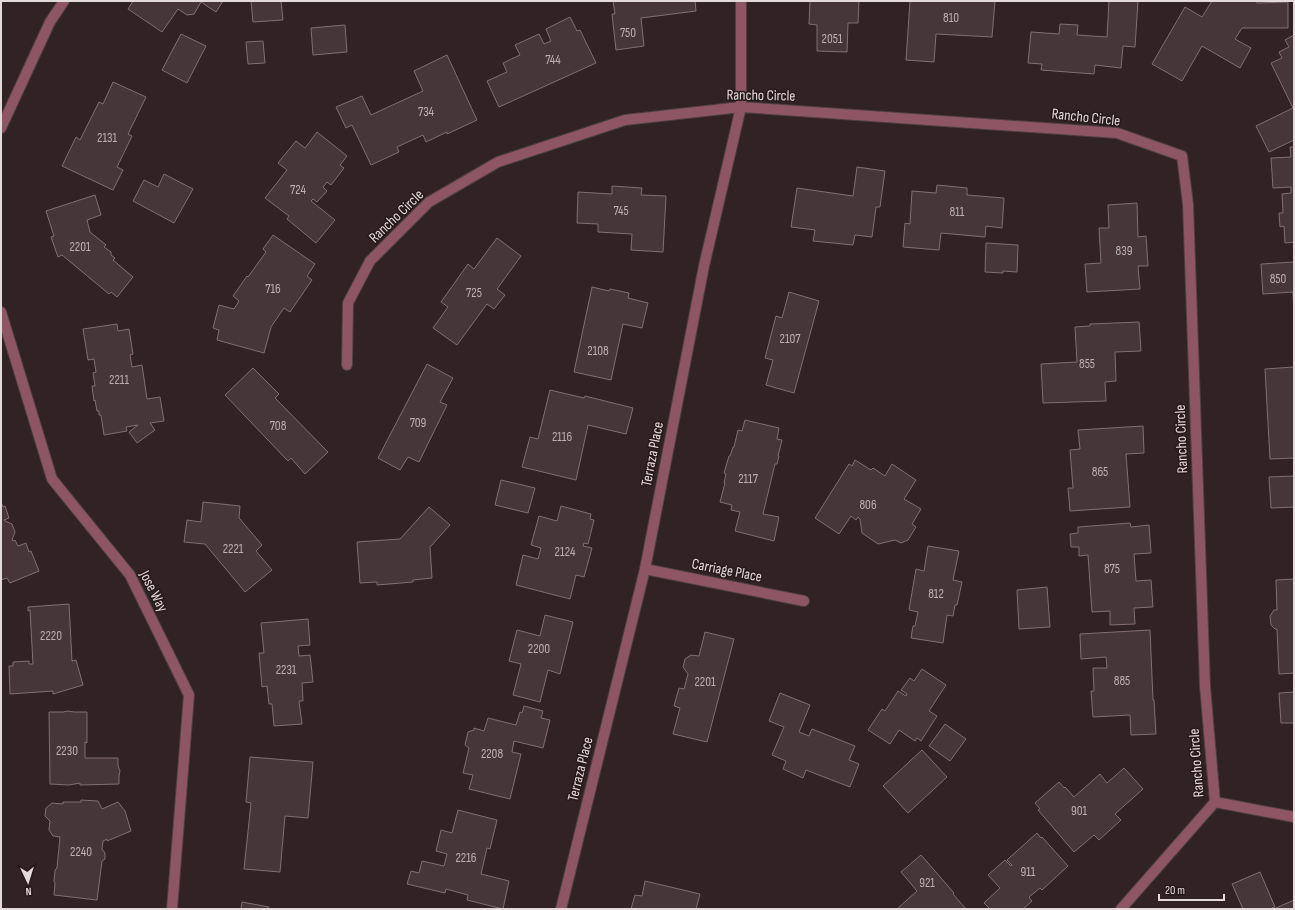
<svg xmlns="http://www.w3.org/2000/svg" width="1295" height="910" font-family="'Sofia Sans Condensed',sans-serif">
  <rect width="100%" height="100%" fill="#302225"/>
  <g fill="#46363a" stroke="#816f73">
    <path d="M133,1H223L216,12L201,2L194,14L187,15L178,9L162,32L128,9Z"/>
    <path d="M251,1H281L283,20L253,22Z"/>
    <path d="M613,1H695L696,11L641,18L644,46L616,50L612,14H615Z"/>
    <path d="M810,1H859L858,23H848L847,52L817,51V25L809,24Z"/>
    <path d="M910,1H995L992,37L936,34L934,62L906,60Z"/>
    <path d="M1109,1H1138L1135,47L1123,46L1121,68L1095,65L1094,74L1041,70L1042,64L1028,63L1031,32L1059,34L1060,24L1078,25L1077,35L1107,37Z"/>
    <path d="M1212,1H1257V3L1288,2V28H1242L1235,39L1251,48L1240,68L1202,46L1182,81L1152,64L1185,7L1202,17Z"/>
    <path d="M570,17L577,31L580,30L596,63L499,107L487,81L507,72L503,63L520,55L515,45L539,34L544,44L551,41L546,29Z"/>
    <path d="M345,25L347,52L313,55L311,28Z"/>
    <path d="M181,34L206,46L187,83L162,70Z"/>
    <path d="M1294,35V140L1269,152L1256,126L1293,108L1271,63L1282,58L1279,52L1289,47L1285,40Z"/>
    <path d="M263,41L265,63L248,64L246,42Z"/>
    <path d="M447,55L477,120L447,134V132L426,142L423,135L397,147L399,152L371,165L352,125L346,128L336,107L362,96L371,115L423,91L414,71Z"/>
    <path d="M113,82L146,97L128,134L132,136L117,167L123,170L113,190L62,166L76,137L80,140L99,102L103,104Z"/>
    <path d="M317,132L347,156L340,165L344,168L331,185L327,182L323,187L327,191L317,202L313,199L311,201L335,220L316,243L287,219L289,216L265,198L287,170L278,163L296,141L305,148Z"/>
    <path d="M1290,147H1294V242L1285,243L1284,226L1280,227L1279,213H1283L1282,194L1291,193V187L1273,188L1271,158L1291,157Z"/>
    <path d="M857,167L885,171L880,207H876L872,237L855,235L853,245L813,241L815,230L791,227L797,188L853,196Z"/>
    <path d="M164,174L193,189L174,223L133,201L144,180L158,187Z"/>
    <path d="M937,185L967,188V195L1004,198L1002,228L986,226L985,237L941,233L939,250L903,247L905,223L910,224L912,191L936,193Z"/>
    <path d="M612,186L642,188L641,195L666,196L663,252L631,250L632,234L598,232V224L577,223L578,192L612,194Z"/>
    <path d="M95,195L101,215L87,220L90,232L106,245L104,247L111,252V255L115,258L113,260L133,277L117,297L111,292L109,294L62,255L58,257L51,237L54,236L46,211Z"/>
    <path d="M1137,203L1138,237L1146,236L1148,266H1138L1140,289L1087,292L1085,264L1101,263L1099,228H1109L1108,205Z"/>
    <path d="M273,235L315,264L307,276L312,280L290,312L284,308L271,327L264,353L217,340L219,330L213,328L219,305L234,309L239,301L233,296L247,276L248,277L266,252L263,249Z"/>
    <path d="M497,238L521,256L497,289L505,295L494,309L487,304L457,345L433,328L448,307L441,302L468,264L474,269Z"/>
    <path d="M986,243L1018,245L1017,272L1003,271V273L985,272Z"/>
    <path d="M1294,262V320L1293,292L1263,294L1261,264Z"/>
    <path d="M592,287L609,291L610,289L629,293L628,298L648,303L642,328L623,324L611,380L574,372Z"/>
    <path d="M789,292L819,301L794,393L766,385L773,360L765,358L776,316L782,318Z"/>
    <path d="M1139,322L1141,351L1115,352L1116,381L1105,382L1106,401L1043,403L1041,364L1077,362L1075,327L1090,326V324Z"/>
    <path d="M117,324L118,331L129,329L133,354L130,355L132,367L142,365L147,399L160,397L164,421L150,423L155,430L137,443L129,432L138,425L126,427L127,431L104,435L101,415H99V411H97L95,400L94,401L92,386H95L93,373L96,372L94,359L88,360L83,329Z"/>
    <path d="M427,364L453,378L440,402L447,405L419,462L408,457L400,470L378,458Z"/>
    <path d="M1294,367V458L1270,459L1265,369Z"/>
    <path d="M253,368L279,394L275,398L328,452L305,474L291,458L288,461L225,395Z"/>
    <path d="M550,390L584,398L585,396L633,408L626,434L588,425L576,480L522,467L530,437L538,439Z"/>
    <path d="M745,420L779,428L777,439L782,440L778,456H779L777,464H775L763,514L779,517L774,541L735,531L740,512L731,510L732,505L720,502L725,483H724L726,474L724,473L729,456H730L733,447H734L738,430L742,431Z"/>
    <path d="M1143,426L1144,453L1126,454L1130,507L1070,511L1068,488H1073L1070,450L1080,449L1078,430Z"/>
    <path d="M855,460L871,470L873,468L885,476L892,464L916,480L904,499L921,509L912,524L916,527L908,540L901,543L895,540L878,544L862,533L860,519L858,517L856,520L851,516L839,534L815,518L849,464L852,466Z"/>
    <path d="M1294,476V507L1271,508L1269,477Z"/>
    <path d="M501,480L535,488L528,513L495,505Z"/>
    <path d="M1,502L3,507L5,506L9,518L4,520L5,521L12,524L15,532L12,540L13,541L15,540L18,546L26,543L29,552L31,551L39,571L10,583L7,578L1,580Z"/>
    <path d="M203,502L240,506L239,518L262,545L256,551L272,570L245,592L205,544L184,542L187,520L201,522Z"/>
    <path d="M561,506L591,514L590,519L594,520L588,544L584,543L583,546L592,548L584,577L576,575L570,599L516,585L523,555L538,559L541,548L531,545L539,516L557,521Z"/>
    <path d="M429,507L450,525L430,547L432,578L413,580V582L377,585V582L360,583L357,542L400,539Z"/>
    <path d="M1130,523L1131,527L1149,525L1151,553L1134,554L1136,581L1151,580L1153,607L1134,608L1135,624L1110,625V611L1092,612L1088,555L1079,556V547H1071L1070,534L1078,533V527Z"/>
    <path d="M928,546L959,551L953,580L962,582L957,605H955L953,616L947,615L943,643L911,638L913,626H915L918,612L909,610L916,569L924,571Z"/>
    <path d="M1294,579V673L1279,674L1277,629H1275L1271,625L1270,616L1274,610H1277L1276,580Z"/>
    <path d="M1047,587L1050,627L1019,629L1017,590Z"/>
    <path d="M69,604L72,661L76,660L83,685L53,694V691L10,694L9,666H13V662L29,661V664H33L30,610L28,611V607Z"/>
    <path d="M545,615L573,622L560,674L548,670L540,702L513,695L521,664L509,661L517,630L540,636Z"/>
    <path d="M308,619L310,645L298,646L299,656L310,655L313,682L302,683L303,701H299L302,724L274,726L272,704H269L267,686L262,687L259,653H264L261,623Z"/>
    <path d="M1150,630L1153,700H1154L1156,734L1131,735L1130,715L1093,717L1091,691H1094L1093,668H1107L1106,657L1081,659L1080,634Z"/>
    <path d="M705,632L734,639L707,742L673,734L680,708L674,706L679,688L684,689L688,674L683,667L685,659L691,655L699,656Z"/>
    <path d="M922,669L946,685L929,711L937,716L921,741L917,738L915,741L899,730L890,744L868,730L882,709L885,711L898,691L906,696L907,694L901,690L910,678L914,681Z"/>
    <path d="M1294,692V723H1281L1279,693Z"/>
    <path d="M780,693L810,705L799,732L809,736L812,729L855,746L849,760L859,764L850,787L806,770L803,778L783,769L786,761L772,755L784,727L769,721Z"/>
    <path d="M524,706L543,711L541,718L550,720L543,748L514,741L512,752L521,754L510,799L469,789L473,775L463,773L469,748L465,745L468,732L474,730V728L484,731L488,718L516,725L520,712L522,713Z"/>
    <path d="M68,711L74,712H87V743L85,742V758H118V766L120,771L119,776V784L80,785V783L69,785L50,784L49,712H63Z"/>
    <path d="M945,724L966,739L950,761L929,746Z"/>
    <path d="M922,750L947,777L908,813L883,786Z"/>
    <path d="M250,757L313,762L308,818L285,816L280,872L244,869L251,803L246,802Z"/>
    <path d="M1124,768L1143,789L1115,814L1121,820L1099,840L1094,835L1074,852L1038,810L1040,809L1035,803L1059,782L1064,788L1065,787L1074,797L1100,774L1107,783Z"/>
    <path d="M81,800L98,801L102,809L118,802L125,811L131,831L107,841V839L103,841L102,849L105,853V859L102,861L97,900L54,895L55,883L54,881L55,870L57,868L60,837L53,836L49,830L50,821L45,816L46,808L52,803L63,804V802H81Z"/>
    <path d="M458,810L497,820L490,849L487,848L481,874L509,881L503,909L467,900L468,895L446,889L445,893L407,884L411,871L419,873L422,861L444,866L447,854L436,851L441,830L452,833Z"/>
    <path d="M1037,833L1041,838L1042,837L1068,866L1042,890L1040,888L1029,897L1032,901L1023,909H990L984,903L1000,888L988,875L1005,860L1011,866L1012,865L1007,860Z"/>
    <path d="M921,855L954,893L953,894L966,909H897L917,891L901,872Z"/>
    <path d="M1260,872L1275,907L1272,908V909H1243L1232,884Z"/>
    <path d="M645,881L700,894L696,909H631L635,895L642,896Z"/>
    <path d="M1294,900V909H1274Z"/>
    <path d="M242,902L269,907L268,909H241Z"/>
  </g>
  <g fill="none" stroke-linecap="round" stroke-linejoin="round">
    <g stroke="#4d3f42" stroke-width="12">
      <g id="street">
        <path d="M1,128L50,22L64,1"/>
        <path d="M1,312L52,479L130,575L189,695L172,909"/>
        <path d="M347,365L348,303L370,261L429,202L498,162L625,120L741,107L1117,133L1182,156L1188,204L1205,686L1215,802L1121,909"/>
        <path d="M645,569L804,601"/>
        <path d="M1215,802L1294,817"/>
        <path d="M561,909L645,569L704,266L741,107V1"/>
      </g>
    </g>
    <use href="#street" stroke="#8e5564" stroke-width="10"/>
  </g>
  <g text-anchor="middle" stroke-width="3" stroke-linejoin="round" paint-order="stroke">
    <g font-size="13" fill="#bcb1b4">
      <text x="951" y="22">810</text>
      <text x="628" y="37">750</text>
      <text x="832" y="43">2051</text>
      <text x="553" y="64">744</text>
      <text x="426" y="116">734</text>
      <text x="107" y="142">2131</text>
      <text x="298" y="194">724</text>
      <text x="621" y="215">745</text>
      <text x="957" y="216">811</text>
      <text x="80" y="251">2201</text>
      <text x="1124" y="255">839</text>
      <text x="1278" y="283">850</text>
      <text x="273" y="293">716</text>
      <text x="474" y="297">725</text>
      <text x="790" y="343">2107</text>
      <text x="598" y="355">2108</text>
      <text x="1087" y="368">855</text>
      <text x="119" y="384">2211</text>
      <text x="418" y="427">709</text>
      <text x="278" y="430">708</text>
      <text x="562" y="441">2116</text>
      <text x="1100" y="476">865</text>
      <text x="748" y="483">2117</text>
      <text x="868" y="509">806</text>
      <text x="233" y="553">2221</text>
      <text x="565" y="556">2124</text>
      <text x="1112" y="573">875</text>
      <text x="936" y="598">812</text>
      <text x="51" y="640">2220</text>
      <text x="539" y="653">2200</text>
      <text x="286" y="674">2231</text>
      <text x="1122" y="685">885</text>
      <text x="705" y="686">2201</text>
      <text x="67" y="755">2230</text>
      <text x="492" y="758">2208</text>
      <text x="1079" y="815">901</text>
      <text x="81" y="856">2240</text>
      <text x="466" y="862">2216</text>
      <text x="1028" y="876">911</text>
      <text x="927" y="887">921</text>
    </g>
    <g font-size="15" fill="#e4dadc" stroke="#26181b">
      <text transform="translate(761 95) rotate(1)" y="5">Rancho Circle</text>
      <text transform="translate(1086 117) rotate(6)" y="5">Rancho Circle</text>
      <text transform="translate(396 216) rotate(-44)" y="5">Rancho Circle</text>
      <text transform="translate(1181 439) rotate(-92)" y="5">Rancho Circle</text>
      <text transform="translate(652 454) rotate(-79)" y="5">Terraza Place</text>
      <text transform="translate(727 570) rotate(11)" y="5">Carriage Place</text>
      <text transform="translate(154 591) rotate(63)" y="5">Jose Way</text>
      <text transform="translate(1196 763) rotate(-94)" y="5">Rancho Circle</text>
      <text transform="translate(580 769) rotate(-76)" y="5">Terraza Place</text>
    </g>
  </g>
  <rect width="1295" height="910" fill="none" stroke="#e4dadc" stroke-width="4"/>
  <g transform="translate(28 882) rotate(176)" stroke="#26181b" stroke-width="3" paint-order="stroke">
  <path d="M0-3L7 15L0 10L-7 15Z" fill="#e4dadc"/>
  <text y="-6" font-size="11" font-weight="bold" text-anchor="middle" fill="#e4dadc">N</text>
  </g>
  <path d="M1159 894v6h65v-6" fill="none" stroke="#e4dadc" stroke-width="2"/>
  <text x="1165" y="894" font-size="12" fill="#e4dadc" stroke="#26181b" stroke-width="3" paint-order="stroke">20 m</text>
</svg>
